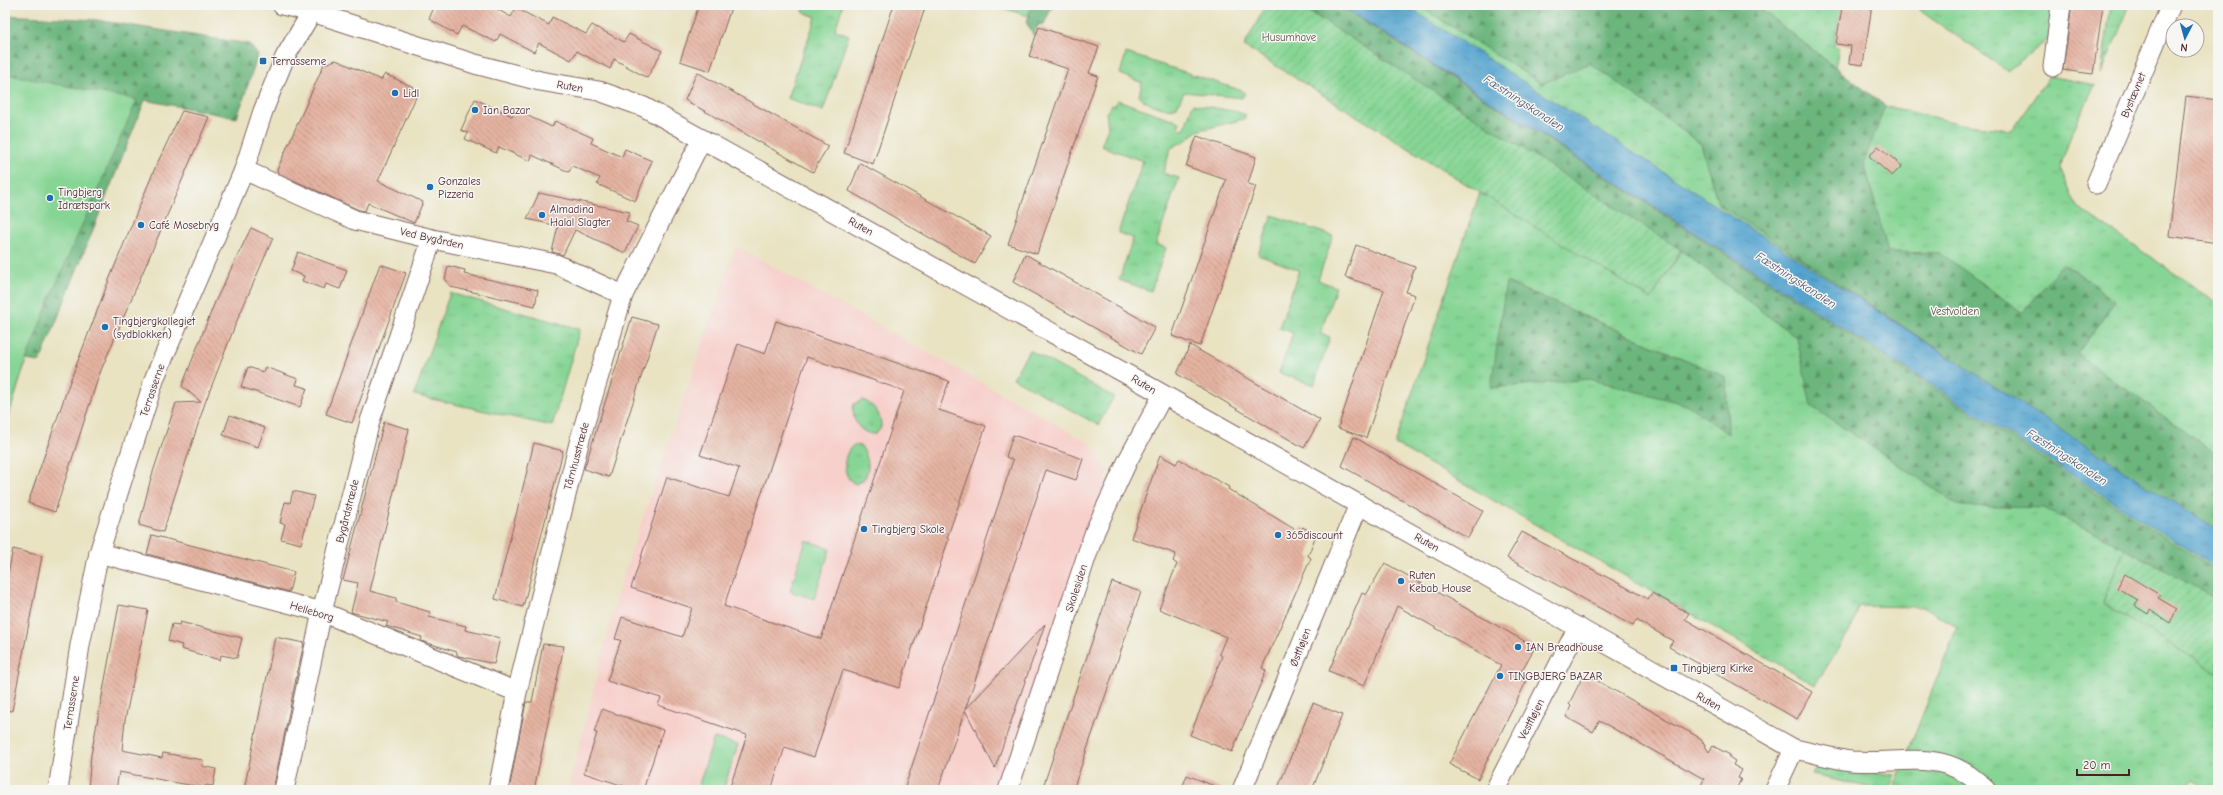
<svg xmlns="http://www.w3.org/2000/svg" width="2223" height="795" font-family="'Comic Neue',sans-serif">
  <defs>
    <pattern id="grass-tufts" width="24" height="20" patternUnits="userSpaceOnUse"><rect width="24" height="20" fill="#86d594"/><path d="M3 7l-1-3M5 7V3M7 7l1-3M15 17l-1-3M17 17v-4M19 17l1-3" fill="none" stroke="#75b680"/></pattern>
    <pattern id="forest-firs" width="22" height="20" patternUnits="userSpaceOnUse"><rect width="22" height="20" fill="#6cb67e"/><path d="M5 1l3.5 6h-7zM16 11l3.5 6h-7z" fill="#5b9367"/></pattern>
    <pattern id="garden-furrows" width="10" height="10" patternUnits="userSpaceOnUse"><rect width="10" height="10" fill="#86d594"/><path d="M-1 1l2-2M0 10L10 0M9 11l2-2" fill="none" stroke="#75b680"/></pattern>
    <pattern id="water-ripples" width="26" height="14" patternUnits="userSpaceOnUse"><rect width="26" height="14" fill="#55a4cf"/><path d="M2 4q2-2 4 0t4 0M15 11q2-2 4 0t4 0" fill="none" stroke="#4885a8"/></pattern>
    <pattern id="building-back-hatch" width="6" height="6" patternUnits="userSpaceOnUse"><rect width="6" height="6" fill="#e5b3a2"/><path d="M-1 5l2 2M0 0l6 6M5-1l2 2" fill="none" stroke="#bc9184"/></pattern>
  </defs>
  <rect width="100%" height="100%" fill="#f6f6f2"/>
  <filter id="ink" filterUnits="userSpaceOnUse"><feTurbulence type="fractalNoise" baseFrequency=".025" numOctaves="2"/><feDisplacementMap in="SourceGraphic" scale="8" xChannelSelector="R" yChannelSelector="G"/><feConvolveMatrix kernelMatrix="1 2 1 2 8 2 1 2 1" color-interpolation-filters="sRGB"/></filter>
  <filter id="wash" filterUnits="userSpaceOnUse"><feTurbulence type="fractalNoise" baseFrequency=".012" numOctaves="4" result="noise"/><feDisplacementMap in="SourceGraphic" scale="16" xChannelSelector="R" yChannelSelector="G"/><feGaussianBlur stdDeviation="0.9" result="paint"/><feColorMatrix in="noise" values="0 0 0 0 0 0 0 0 0 0 0 0 0 0 0 0 0 1.4 0 .05"/><feComposite in="paint" operator="in"/></filter>
  <g filter="url(#wash)">
    <rect width="100%" height="100%" fill="#e9e3c2"/>
    <path fill="#f7d0cc" d="M736,246L1090,443L1108,473L998,790H568L620,585Z"/>
    <g fill="url(#grass-tufts)" stroke="#687a60">
      <path d="M805,5H843L835,30L849,35L823,111L787,98L816,17L803,12Z"/>
      <path d="M1299,5H1841L1834,46L1839,48L1835,67L1885,106L1966,125L2012,130L2049,76L2095,85L2072,133L2062,161L2061,170L2077,207L2218,303V600L2125,548L2103,603L2218,673V790H2208L2193,780L2185,790H1893L1957,627L1924,607L1859,606L1850,631L1815,685L1395,444L1480,192L1651,299L1682,250Z"/>
      <path d="M1920,5L2053,7L2049,39L2007,71L1919,10Z"/>
      <path d="M2111,5H2130L2101,74Z"/>
      <path d="M1126,53L1243,91L1245,93L1242,98L1184,92L1177,107C1168,112 1145,104 1139,96L1142,83L1120,74Z"/>
      <path d="M1117,100L1180,122L1178,128L1184,130L1193,104L1238,112L1246,115L1244,119L1197,131L1188,139L1171,148L1163,173L1179,178L1156,244L1166,248L1151,291L1119,280L1133,238L1118,233L1143,161L1101,146L1108,127L1106,113L1112,105L1115,106Z"/>
      <path d="M1272,215L1333,236L1318,280L1336,287L1320,334L1330,337L1314,385L1279,373L1293,333L1279,328L1299,270L1258,255Z"/>
      <path d="M450,293L580,329L552,426L414,395Z"/>
      <path d="M1029,350L1114,397L1098,425L1013,378Z"/>
      <path d="M863,400C875,405 882,416 881,428L876,434C860,435 850,418 854,404Z"/>
      <path d="M854,445L861,446C868,457 871,467 864,479L856,484C841,479 842,452 854,445Z"/>
      <path d="M1818,764L1895,775L1889,790H1881L1812,775Z"/>
    </g>
    <g fill="url(#forest-firs)" stroke="#5b6a54">
      <path d="M1032,5H1053L1044,24L1038,25L1034,36L1026,22Z"/>
      <path d="M1299,5H1339L2218,572V600L2125,548L2044,508L1960,506L1811,406L1797,338L1682,251Z"/>
      <path d="M1418,5H1755L1885,106L1864,162L1888,252L1940,253L2023,313L2062,264L2081,275L2115,302L2077,354L2218,455V535L1718,204L1701,144L1590,63L1542,84Z"/>
      <path d="M5,15L96,20L249,44L258,55L237,118L145,100L40,362L26,360L5,428Z"/>
      <path d="M1506,282L1726,377L1728,434L1688,405L1590,379L1491,388Z"/>
    </g>
    <g fill="url(#garden-furrows)" stroke="#687a60">
      <path d="M1266,5H1299L1681,250L1651,299L1244,46Z"/>
      <path d="M2125,548L2218,600V673L2103,603Z"/>
    </g>
    <g fill="#86d594" stroke="#687a60">
      <path d="M994,5H1032L1028,16Z"/>
      <path d="M5,74L137,100L51,296L26,360L5,428Z"/>
      <path d="M806,540L830,549L814,599L790,591Z"/>
      <path d="M714,738L738,745L723,790H707L698,787Z"/>
    </g>
    <path fill="url(#water-ripples)" stroke="#50627d" d="M1340,5H1405L2218,531V569Z"/>
    <g id="blocks">
      <g fill="url(#building-back-hatch)" fill-rule="evenodd">
        <path d="M435,5H489L511,17L516,8L549,25L552,17L586,34L592,25L624,42L629,34L662,51L647,78L614,59L610,69L577,51L571,60L539,43L534,52L500,34L496,42L462,26L457,35L429,19Z"/>
        <path d="M699,5H732L710,71L680,61Z"/>
        <path d="M894,5H926L873,164L844,153Z"/>
        <path d="M1856,5H1872L1863,65L1849,63L1851,46L1836,44L1842,7L1856,8Z"/>
        <path d="M2072,5H2103L2093,74L2063,70Z"/>
        <path d="M1039,27L1099,47L1089,73L1098,76L1037,254L1008,244L1068,69L1029,56Z"/>
        <path d="M336,60L381,80L385,74L413,87L417,95L378,181L423,202L414,223L368,203L365,211L359,210L278,173L277,170L324,64Z"/>
        <path d="M697,72L828,146L813,172L685,100Z"/>
        <path d="M2186,96L2218,100V243L2169,236Z"/>
        <path d="M475,99L512,116L515,110L552,127L555,121L593,138L591,143L622,157L625,149L652,161L635,201L597,184L600,178L572,166L569,172L532,155L530,161L499,147L496,153L465,139L468,133L461,130Z"/>
        <path d="M182,111L209,117L99,375L55,512L28,503L69,384L109,280L155,168Z"/>
        <path d="M1197,136L1256,157L1248,184L1256,186L1200,346L1172,336L1226,180L1186,166Z"/>
        <path d="M1878,146L1902,166L1892,176L1869,156Z"/>
        <path d="M860,163L991,236L975,264L849,191Z"/>
        <path d="M539,193L630,212L626,221L638,226L625,253L575,230L563,255L552,252L558,226L527,219Z"/>
        <path d="M251,228L273,238L236,323L205,403L163,532L139,525L151,478L176,403L201,402L182,386L215,302Z"/>
        <path d="M1356,245L1415,267L1406,292L1415,295L1366,438L1338,428L1384,290L1345,277Z"/>
        <path d="M298,252L347,270L340,289L326,284L324,289L302,281L304,276L291,271Z"/>
        <path d="M1025,254L1155,327L1141,354L1013,282Z"/>
        <path d="M380,264L406,273L352,423L326,414Z"/>
        <path d="M448,266L465,270L464,274L538,290L535,306L451,287L445,280Z"/>
        <path d="M632,317L658,324L609,477L584,469Z"/>
        <path d="M776,321L949,381L939,410L986,426L947,538H949L899,688L843,670L814,757L785,747L771,790H729L747,735L658,705L661,698L607,681L621,640L615,639L622,617L682,637L692,608L631,588L667,477L729,497L739,468L700,455L738,344L765,354ZM807,357L904,391L821,639L724,606Z"/>
        <path d="M1190,345L1320,420L1304,448L1177,374Z"/>
        <path d="M248,367L263,372L265,367L298,379L296,385L307,388L300,407L241,387Z"/>
        <path d="M230,415L265,428L258,447L223,435Z"/>
        <path d="M384,422L409,429L370,591L396,598V602L430,612L429,617L466,626L465,630L500,638L494,664L459,656L457,655V652L421,641L422,637L386,626L388,622L351,612L358,583L343,580Z"/>
        <path d="M1013,435L1083,459L1076,480L1046,470L938,790H904L1013,460L1006,457Z"/>
        <path d="M1354,437L1483,511L1468,538L1342,466Z"/>
        <path d="M534,443L563,451L523,607L495,599Z"/>
        <path d="M1160,455L1176,464L1179,459L1229,487L1228,489L1299,532L1303,527L1316,535L1308,556L1311,558L1262,668L1266,671L1232,752L1190,735L1222,656L1219,654L1226,637L1159,609L1177,564L1173,561L1176,554L1131,538Z"/>
        <path d="M293,491L314,496L301,544L281,539L285,524L280,523L285,502L290,503Z"/>
        <path d="M1522,532L1648,599L1652,593L1689,613L1685,619L1812,692L1797,719L1669,647L1673,641L1636,620L1633,626L1507,558Z"/>
        <path d="M152,535L294,572L289,592L147,554Z"/>
        <path d="M13,549L42,556L12,711L5,710V589Z"/>
        <path d="M1385,563L1535,647L1518,677L1526,682L1478,779L1449,764L1501,665L1397,606L1364,686L1329,671L1362,593L1366,595Z"/>
        <path d="M2125,574L2160,595L2158,598L2177,609L2170,623L2150,610L2148,614L2135,606L2138,600L2117,588Z"/>
        <path d="M1112,582L1141,592L1073,790H1042Z"/>
        <path d="M119,605L148,610L125,720L122,750L162,758L163,753L203,760L202,766L216,769L213,786L206,785L205,788L119,772L116,790H88L91,755Z"/>
        <path d="M180,622L242,638L237,658L221,655L220,660L181,649L182,645L168,641L172,624L179,625Z"/>
        <path d="M1045,624L995,768L965,710Z"/>
        <path d="M275,637L304,643L296,679L273,790H244Z"/>
        <path d="M543,644L564,646L534,790H509L526,702H532Z"/>
        <path d="M1583,676L1591,680L1592,678L1700,738L1709,752L1713,746L1730,755L1729,757L1735,761L1733,765L1742,770L1738,778L1741,779L1736,790H1699L1704,779L1607,725L1599,721L1593,732L1566,717L1571,706L1569,704Z"/>
        <path d="M1313,703L1342,715L1312,790H1277Z"/>
        <path d="M602,709L663,730L643,790H636L584,773L597,733L594,732Z"/>
        <path d="M1187,775L1222,789V790H1181Z"/>
      </g>
    </g>
  </g>
  <g filter="url(#ink)">
    <use href="#blocks" fill-opacity="0" stroke="#826460" stroke-width="1"/>
    <g fill="none" stroke-linecap="round" stroke-linejoin="round">
      <g stroke="#826460" stroke-width="21">
        <g id="minor">
          <path d="M282,5L312,12L475,64L540,81L599,91L644,107L1139,381L1794,749C1812,752 1832,759 1851,761C1903,765 1944,746 1986,790"/>
          <path d="M2053,67L2061,5"/>
          <path d="M244,170L355,220L432,239L556,264L623,295"/>
          <path d="M2096,184L2171,5"/>
          <path d="M99,553L322,612L517,692"/>
          <path d="M58,790L80,645L99,553L155,377L244,170L263,111L285,57L316,5"/>
          <path d="M284,790L322,612L370,421L432,239"/>
          <path d="M498,790L517,692L580,439L623,295L702,139"/>
          <path d="M1008,790L1095,531L1128,460L1163,395"/>
          <path d="M1242,790L1359,504"/>
          <path d="M1495,790L1578,627"/>
          <path d="M1775,790L1794,749"/>
        </g>
      </g>
      <use href="#minor" stroke="#fff" stroke-width="19"/>
    </g>
  </g>
  <g fill="#1f6fb2" stroke="#f6f6f2" stroke-width="1.5">
    <rect x="259" y="57" width="8" height="8" rx="2"/>
    <circle cx="395" cy="93" r="4"/>
    <circle cx="475" cy="110" r="4"/>
    <circle cx="430" cy="187" r="4"/>
    <circle cx="50" cy="198" r="4"/>
    <circle cx="542" cy="215" r="4"/>
    <circle cx="141" cy="225" r="4"/>
    <circle cx="105" cy="327" r="4"/>
    <circle cx="864" cy="529" r="4"/>
    <circle cx="1278" cy="535" r="4"/>
    <circle cx="1401" cy="581" r="4"/>
    <circle cx="1518" cy="647" r="4"/>
    <rect x="1670" y="664" width="8" height="8" rx="2"/>
    <circle cx="1500" cy="676" r="4"/>
  </g>
  <g text-anchor="middle" stroke-width="3" stroke-linejoin="round" paint-order="stroke">
    <g font-size="11" fill="#5c564a" stroke="#f6f6f2">
      <text x="1289" y="41">Husumhave</text>
      <text x="1955" y="315">Vestvolden</text>
    </g>
    <g font-size="11" fill="#4a1f2b" stroke="#f6f6f2" text-anchor="start">
      <text x="271" y="65">Terrasserne</text>
      <text x="403" y="97">Lidl</text>
      <text x="483" y="114">Ian Bazar</text>
      <text x="438" y="185">Gonzales<tspan x="438" dy="13">Pizzeria</tspan></text>
      <text x="58" y="196">Tingbjerg<tspan x="58" dy="13">Idrætspark</tspan></text>
      <text x="550" y="213">Almadina<tspan x="550" dy="13">Halal Slagter</tspan></text>
      <text x="149" y="229">Café Mosebryg</text>
      <text x="113" y="325">Tingbjergkollegiet<tspan x="113" dy="13">(sydblokken)</tspan></text>
      <text x="872" y="533">Tingbjerg Skole</text>
      <text x="1286" y="539">365discount</text>
      <text x="1409" y="579">Ruten<tspan x="1409" dy="13">Kebab House</tspan></text>
      <text x="1526" y="651">IAN Breadhouse</text>
      <text x="1682" y="672">Tingbjerg Kirke</text>
      <text x="1508" y="680">TINGBJERG BAZAR</text>
    </g>
    <g font-size="11" fill="#4a1f2b" stroke="#f6f6f2">
      <text transform="translate(570 86) rotate(10)" y="4">Ruten</text>
      <text transform="translate(2133 95) rotate(-67)" y="4">Bystævnet</text>
      <text transform="translate(861 226) rotate(29)" y="4">Ruten</text>
      <text transform="translate(432 238) rotate(13)" y="4">Ved Bygården</text>
      <text transform="translate(1144 384) rotate(31)" y="4">Ruten</text>
      <text transform="translate(152 390) rotate(-71)" y="4">Terrasserne</text>
      <text transform="translate(576 456) rotate(-75)" y="4">Tårnhusstræde</text>
      <text transform="translate(347 511) rotate(-76)" y="4">Bygårdstræde</text>
      <text transform="translate(1427 542) rotate(29)" y="4">Ruten</text>
      <text transform="translate(1076 588) rotate(-72)" y="4">Skolesiden</text>
      <text transform="translate(312 611) rotate(17)" y="4">Helleborg</text>
      <text transform="translate(1300 647) rotate(-69)" y="4">Østfløjen</text>
      <text transform="translate(1709 701) rotate(29)" y="4">Ruten</text>
      <text transform="translate(71 703) rotate(-81)" y="4">Terrasserne</text>
      <text transform="translate(1531 719) rotate(-63)" y="4">Vestfløjen</text>
    </g>
    <g font-size="12" font-style="italic" fill="#4e546d" stroke="#f6f6f2">
      <text transform="translate(1524 103) rotate(33)" y="4">Fæstningskanalen</text>
      <text transform="translate(1796 280) rotate(33)" y="4">Fæstningskanalen</text>
      <text transform="translate(2067 457) rotate(33)" y="4">Fæstningskanalen</text>
    </g>
  </g>
  <rect width="2223" height="795" fill="none" stroke="#f6f6f2" stroke-width="20"/>
  <g transform="translate(2185 38) rotate(186)"><circle r="19" fill="#f6f6f2" stroke="#b1a0a2"/>
  <path d="M0-3L7 15L0 10L-7 15Z" fill="#1f6fb2"/>
  <text y="-6" font-size="11" font-weight="bold" text-anchor="middle" fill="#4a1f2b">N</text>
  </g>
  <path d="M2077 769v6h52v-6" fill="none" stroke="#4a1f2b" stroke-width="2"/>
  <text x="2083" y="769" font-size="12" fill="#4a1f2b" stroke="#f6f6f2" stroke-width="3" paint-order="stroke">20 m</text>
</svg>
